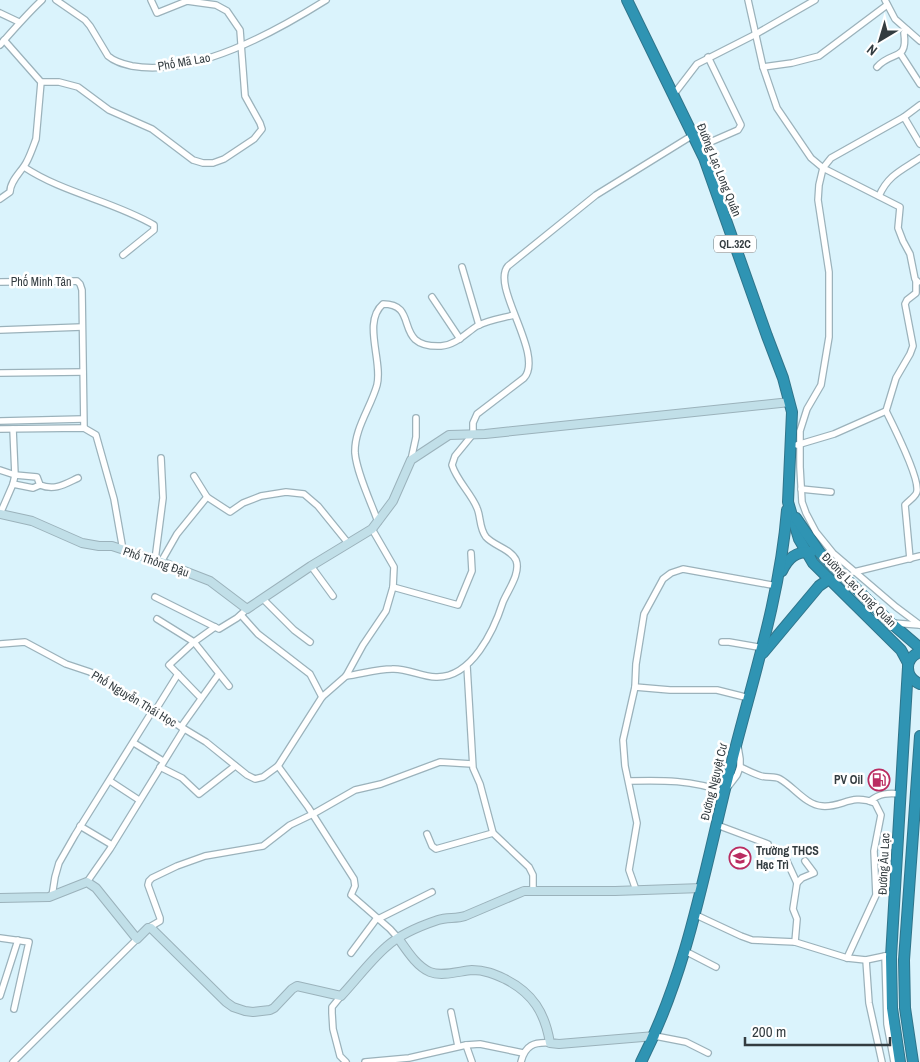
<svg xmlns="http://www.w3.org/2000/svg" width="920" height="1062" font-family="'Archivo Narrow',sans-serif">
  <rect width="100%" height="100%" fill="#daf3fc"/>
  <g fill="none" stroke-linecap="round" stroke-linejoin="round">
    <g stroke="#9bb2bb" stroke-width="8">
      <g id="street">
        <path d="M56,0L85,20L90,26L108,56C115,62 123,64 132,66C195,77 275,32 326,0"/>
        <path d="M748,0L763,67L777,108L811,158L823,168L819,185L818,200L829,272V337L821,385L807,409L800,431V467L802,502L806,513L816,532L833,553L896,607L920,625"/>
        <path d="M885,0L895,19L920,41"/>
        <path d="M0,13L19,22"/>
        <path d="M4,40L41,82H59L78,87L109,110L152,129L193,160L203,163H213L224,159L254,139L262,129L260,123L245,96L240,30L227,11L216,5L187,1L157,13L151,0"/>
        <path d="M0,45C14,29 27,14 42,0"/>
        <path d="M900,53L920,84"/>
        <path d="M763,67L792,63L819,56L887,5"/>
        <path d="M877,67C892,50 908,62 904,33L907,30"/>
        <path d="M674,94L697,64L756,34L815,0"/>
        <path d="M904,117L920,144"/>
        <path d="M699,147L738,130L741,125L708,57"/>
        <path d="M24,167C63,193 113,201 154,225V230L123,255"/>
        <path d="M879,196C888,175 902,170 920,158"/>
        <path d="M0,199L10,192C10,181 21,172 26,163C30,156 33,147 36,139L41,82"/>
        <path d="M462,267L479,325"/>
        <path d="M0,282L77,281L80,284L82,290L84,428"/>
        <path d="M918,282L915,279L910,254L903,241L898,228L900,207L823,168L831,158L904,117L920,105"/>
        <path d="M432,297L460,339"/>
        <path d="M0,330L82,327"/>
        <path d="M0,373L83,372"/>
        <path d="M0,421L83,419"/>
        <path d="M0,429L84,428L96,435L114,499L123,550"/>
        <path d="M797,445L834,434L886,411"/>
        <path d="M411,460L416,437V418"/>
        <path d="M0,470L15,475L37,477L40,485C55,491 65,484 78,478"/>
        <path d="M194,476L207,497L230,512L243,503L261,496L286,492L304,494L318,506L348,543"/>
        <path d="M13,484L33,488L40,485"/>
        <path d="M801,489L831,492"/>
        <path d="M0,514L13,484L15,475L13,429"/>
        <path d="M378,522C371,502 357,474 355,453C354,429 371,407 377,385C383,361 362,322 383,304C421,304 391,348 441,346C456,345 466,333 477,326C488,320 503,318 514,315"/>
        <path d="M910,559L905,505C908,501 917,496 917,491C919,477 893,425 886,411L896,378L910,354L913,346L905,304L907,300L916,293V281"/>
        <path d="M155,560L163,498L161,458"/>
        <path d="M161,562L177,534L207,497"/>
        <path d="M311,566L333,596"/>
        <path d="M854,572L920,556"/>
        <path d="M393,587L458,605L472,571L471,553"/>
        <path d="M155,597L219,629L237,618L247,609"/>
        <path d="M263,599L294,630L310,642"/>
        <path d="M241,615L258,634L310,674L322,697"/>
        <path d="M157,619L194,642L229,686"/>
        <path d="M893,623L919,625"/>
        <path d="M722,642H729L764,648"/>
        <path d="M0,644L25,642L66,664L90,672L206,742L247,775L255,779L263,777L278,766L322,697L346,676L363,645L386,611L393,587L394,567L372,529"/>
        <path d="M467,666L473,768L480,784L493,833L529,867L533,875V891"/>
        <path d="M346,676C361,674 377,669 392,669C407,668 421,677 436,677C472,678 494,630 503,602C508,590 521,573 516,560C511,549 494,546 486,537C479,528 481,517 477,508C471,493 457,481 452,465L455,456L473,434V423L477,414L524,378C545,355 490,286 508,266L596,195L693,135"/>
        <path d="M635,687L670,690H717L749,698"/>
        <path d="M201,698L169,665L194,642L215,627"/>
        <path d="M155,711L178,674"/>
        <path d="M181,727L218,675"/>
        <path d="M134,743L163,761"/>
        <path d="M738,747L740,759V767"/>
        <path d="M278,766L308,807L354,879L355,886L351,895L390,929L398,938"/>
        <path d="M160,767L182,778L199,794L235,766"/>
        <path d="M110,781L139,800"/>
        <path d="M629,781C662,780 693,780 724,792L737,775L740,767C747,770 754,774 761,776C768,778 775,776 780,779C794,787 806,805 822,806C842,808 851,793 875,803L881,815L874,851L876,895L847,958"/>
        <path d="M870,801C880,793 888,793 901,794"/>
        <path d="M717,825L768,844"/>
        <path d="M80,826L112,845"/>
        <path d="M427,834L432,846L436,849L493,833"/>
        <path d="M785,857L797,883"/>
        <path d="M87,882L110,849L184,729"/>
        <path d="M636,890L629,870L637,823L625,766L623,740L635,687L636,664L644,614L663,579L671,573L683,569L777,586"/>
        <path d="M52,896L55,877L59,863L75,835L153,710"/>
        <path d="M696,915L741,936L752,940L795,942L847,958L866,960L885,956L891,957"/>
        <path d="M378,919L432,892"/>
        <path d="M148,928L160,921V918L148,885L149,881L152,878L177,866L205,856L263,846L290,825L313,814L355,790L381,784L440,762L472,764"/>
        <path d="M0,938L29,942L14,1009"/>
        <path d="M795,942L797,919L793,909L797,883L802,878L814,873L805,861"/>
        <path d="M685,951L716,967"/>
        <path d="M351,953L377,918"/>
        <path d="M885,956L887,1024L894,1062"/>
        <path d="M866,960L869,1003L882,1062"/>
        <path d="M0,996L18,940"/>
        <path d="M341,996L332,1007V1013L333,1029L340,1056L346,1062"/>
        <path d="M451,1012L458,1046"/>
        <path d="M655,1036L686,1042L708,1053"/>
        <path d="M466,1045L472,1062"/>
        <path d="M13,1062L137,939"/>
        <path d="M365,1062L409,1058L466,1045L480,1044L523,1053"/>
        <path d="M521,1062C525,1045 534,1042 550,1043"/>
      </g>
    </g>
    <g stroke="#9bb2bb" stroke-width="10">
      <g id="secondary">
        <path d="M0,514L32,521L82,543L99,546H112L161,562L210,581L247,609L311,566L372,529L393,501L411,460L449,435L485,434L790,402"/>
        <path d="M0,898L49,897L87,882L96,888L137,939L148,928H151L226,1002L233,1007L245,1011L253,1012L270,1010L274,1008L292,989L297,986L341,996C356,980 370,961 386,947C400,934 420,926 438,920C447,917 456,919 465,916L524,891H615L702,888"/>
        <path d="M398,938C406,949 416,966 430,972C442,977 460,971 472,970C485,970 494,974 505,979C533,993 545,1013 550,1043L559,1044L655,1036"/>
      </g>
    </g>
    <g stroke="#30758b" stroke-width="12">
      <g id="highway">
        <path d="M627,0L704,158L767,336L783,378L792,412L788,502L799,539L813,563L901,650L908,663"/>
        <path d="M796,518L820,553L891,623L920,648"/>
        <path d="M782,571C788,558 796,551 811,552"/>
        <path d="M920,652C904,658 904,677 920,684"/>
        <path d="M763,653L819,586L829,579"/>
        <path d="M641,1062C689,968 705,866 731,765C752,681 780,598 787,510"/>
        <path d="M900,1062L892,1008L891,957L908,667"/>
        <path d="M913,1062L905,1008L904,960L920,736"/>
      </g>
    </g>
    <use href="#street" stroke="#fff" stroke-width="5.5"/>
    <use href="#secondary" stroke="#c1dfe8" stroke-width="8"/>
    <use href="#highway" stroke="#2f94b3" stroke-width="10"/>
  </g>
  <defs>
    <g id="fuel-ring" transform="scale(1.125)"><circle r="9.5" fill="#fff" stroke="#ba2c61" stroke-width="1.5"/><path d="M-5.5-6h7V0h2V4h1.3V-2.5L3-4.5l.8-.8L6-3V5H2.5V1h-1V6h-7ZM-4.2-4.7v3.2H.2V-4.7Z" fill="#ba2c61"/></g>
    <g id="school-ring" transform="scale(1.125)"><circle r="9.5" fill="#fff" stroke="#ba2c61" stroke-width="1.5"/><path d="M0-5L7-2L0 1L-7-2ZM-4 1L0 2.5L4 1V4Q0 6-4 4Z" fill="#ba2c61"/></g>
  </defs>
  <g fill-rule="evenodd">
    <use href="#fuel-ring" x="879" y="780"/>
    <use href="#school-ring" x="740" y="858"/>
  </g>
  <g text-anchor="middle" stroke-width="5" stroke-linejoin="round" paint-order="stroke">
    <rect fill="#fff" stroke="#707679" stroke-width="1" x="714" y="235.5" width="42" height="17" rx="4"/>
    <g font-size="11" font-weight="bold" fill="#333c40">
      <text x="735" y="248">QL.32C</text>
    </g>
    <g font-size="12" fill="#333c40" stroke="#fff">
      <text transform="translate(184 62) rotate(-10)" y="4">Phố Mã Lao</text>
      <text transform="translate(719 170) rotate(68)" y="4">Đường Lạc Long Quân</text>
      <text x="41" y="286">Phố Minh Tân</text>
      <text transform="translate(156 562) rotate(19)" y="4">Phố Thông Đậu</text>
      <text transform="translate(859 590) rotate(45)" y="4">Đường Lạc Long Quân</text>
      <text transform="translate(134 699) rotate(31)" y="4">Phố Nguyễn Thái Học</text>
      <text transform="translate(714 782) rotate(-76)" y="4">Đường Nguyệt Cư</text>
      <text transform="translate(884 864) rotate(-87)" y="4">Đường Âu Lạc</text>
    </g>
    <g font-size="12" font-weight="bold" fill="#333c40" stroke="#fff" text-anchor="end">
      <text x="863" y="784">PV Oil</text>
      <text x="756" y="855" text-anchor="start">Trường THCS<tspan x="756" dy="14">Hạc Trì</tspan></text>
    </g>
  </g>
  <g transform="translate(880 40) rotate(218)" stroke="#ffffff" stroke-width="4" paint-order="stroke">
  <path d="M0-4L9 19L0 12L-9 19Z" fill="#333c40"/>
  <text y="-8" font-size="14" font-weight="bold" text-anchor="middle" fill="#333c40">N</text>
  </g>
  <path d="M745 1037v8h145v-8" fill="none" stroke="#333c40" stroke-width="2.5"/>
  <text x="752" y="1037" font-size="15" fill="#333c40" stroke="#ffffff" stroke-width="4" paint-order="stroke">200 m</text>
</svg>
